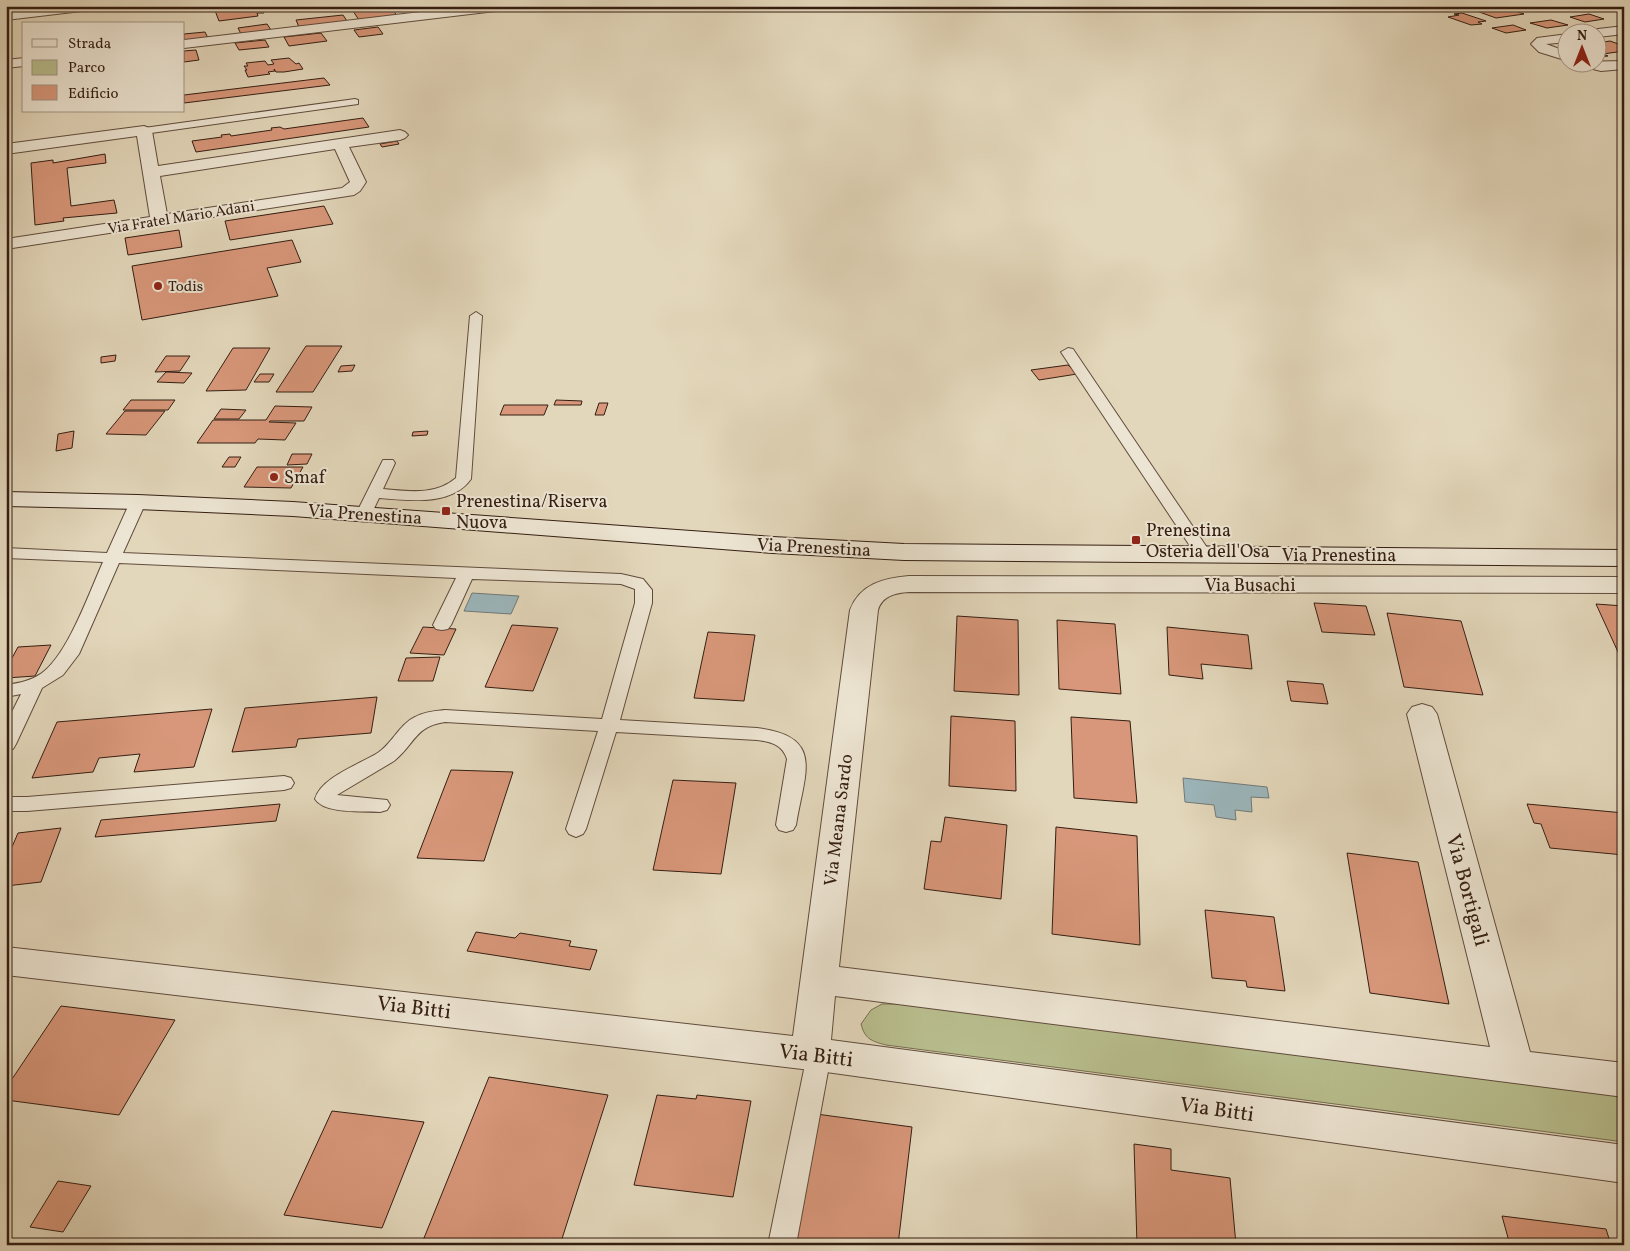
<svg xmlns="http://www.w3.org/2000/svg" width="1630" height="1251" font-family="Vollkorn,serif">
  <rect width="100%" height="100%" fill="#e3d7bb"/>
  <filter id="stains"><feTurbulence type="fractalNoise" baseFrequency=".004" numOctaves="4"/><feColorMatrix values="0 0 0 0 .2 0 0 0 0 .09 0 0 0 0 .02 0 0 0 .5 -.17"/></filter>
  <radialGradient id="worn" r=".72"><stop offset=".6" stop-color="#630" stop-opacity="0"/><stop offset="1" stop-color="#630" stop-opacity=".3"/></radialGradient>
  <path fill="#b8bd8d" stroke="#766e50" d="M882,1004H898L1624,1095V1142L886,1045C871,1041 865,1039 861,1024L871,1010Z"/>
  <g fill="#9cb6bc" stroke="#727978">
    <path d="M472,593L519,596L511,614L464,611Z"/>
    <path d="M1183,778L1267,787L1269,798L1251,797L1252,812L1235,810L1236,820L1216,817L1214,805L1185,802Z"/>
  </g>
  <g fill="#d8977a" stroke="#341e12">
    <path d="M14,6H43V7L15,10Z"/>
    <path d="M230,6H261L264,13H257L258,16L219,21L214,8Z"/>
    <path d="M424,6H451L454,9L429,12Z"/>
    <path d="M1500,6L1524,14L1496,18L1471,9Z"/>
    <path d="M391,7L397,16L359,20L353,11Z"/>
    <path d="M1462,13L1486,21L1478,22L1482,24L1471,25L1448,17L1459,15L1454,14Z"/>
    <path d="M1589,14L1604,19L1585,22L1570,17Z"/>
    <path d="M343,15L347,21L299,27L296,20Z"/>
    <path d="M1551,20L1568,25L1547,28L1530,23Z"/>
    <path d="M267,24L271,30L241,34L238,28Z"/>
    <path d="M1513,25L1526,30L1506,33L1492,28Z"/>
    <path d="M378,27L383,34L359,37L354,30Z"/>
    <path d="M205,32L208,38L184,40V34Z"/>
    <path d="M321,33L327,41L289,46L284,37Z"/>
    <path d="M265,40L269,47L239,50L235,43Z"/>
    <path d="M1610,41L1624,46V51L1603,54L1608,56L1598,57V45L1603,44L1598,43Z"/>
    <path d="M196,50L199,60L184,62V51Z"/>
    <path d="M289,58L296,64L299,63L303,69L284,72H276L274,69L275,71L268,72L270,74L248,77L245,70H247L244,66H248L246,63L265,61L268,65L274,64L271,60Z"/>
    <path d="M324,78L330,85L184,103V95Z"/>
    <path d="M363,118L369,127L196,152L192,141L222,137L221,135L230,134L231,136L272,130L271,128L280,127L284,129Z"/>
    <path d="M397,141L399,144L382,147L380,144Z"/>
    <path d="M105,154L106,163L67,168L71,206L114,200L117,213L63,218L64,221L35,225L31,163L53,160V163Z"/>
    <path d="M324,206L333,224L230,240L225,221Z"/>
    <path d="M179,230L182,247L128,255L125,238Z"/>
    <path d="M292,240L301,262L267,268L278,296L142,320L132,266Z"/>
    <path d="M306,346H342L313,392H276Z"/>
    <path d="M233,348H270L246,390L206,391Z"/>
    <path d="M116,355L115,361L101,363V357Z"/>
    <path d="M166,356H190L180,371L155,372Z"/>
    <path d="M355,365L352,371L338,372L341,366Z"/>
    <path d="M1068,365L1077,374L1039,380L1031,370Z"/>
    <path d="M166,372L192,373L184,383L157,382Z"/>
    <path d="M260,374H274L269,382H254Z"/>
    <path d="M131,400H175L168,410H123Z"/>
    <path d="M556,400L582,401L581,405H554Z"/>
    <path d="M599,403H608L604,415H595Z"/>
    <path d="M504,405H548L544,415H500Z"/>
    <path d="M275,406L312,407L304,421H270L269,422L296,423L285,440L258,439L255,443H197L213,420H266Z"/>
    <path d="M221,409L246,410L239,419H214Z"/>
    <path d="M125,411H165L146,435L106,434Z"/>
    <path d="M74,431L72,448L56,451L58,434Z"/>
    <path d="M428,431L427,435L412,436L413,432Z"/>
    <path d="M292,454H312L307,464L287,465Z"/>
    <path d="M229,457H241L235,467H222Z"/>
    <path d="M257,467H303L291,488L244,487Z"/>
    <path d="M1314,603L1366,606L1375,635L1322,632Z"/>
    <path d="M1596,604L1624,606V665Z"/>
    <path d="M1387,613L1461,621L1483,695L1404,687Z"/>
    <path d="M957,616L1018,620L1019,695L954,691Z"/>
    <path d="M1057,620L1115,624L1121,694L1059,689Z"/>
    <path d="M512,625L558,628L533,691L485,687Z"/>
    <path d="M423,627L456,629L444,655L410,653Z"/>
    <path d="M1167,627L1248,635L1252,669L1201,664L1203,679L1169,675Z"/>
    <path d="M708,632L755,635L744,701L694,698Z"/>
    <path d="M51,645L35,676L6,678V669L18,647Z"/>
    <path d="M440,657L433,681H398L406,658Z"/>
    <path d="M1287,681L1323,684L1328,704L1291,701Z"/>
    <path d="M377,697L371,733L298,739L296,747L232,752L245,708Z"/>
    <path d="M212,709L194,767L134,772L140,754L99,758L93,772L32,778L57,722Z"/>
    <path d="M951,716L1015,721L1016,791L949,786Z"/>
    <path d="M1071,717L1130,721L1137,803L1074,798Z"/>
    <path d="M451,770L513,772L484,861L417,858Z"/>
    <path d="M673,780L736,783L721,874L653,870Z"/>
    <path d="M280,804L276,821L95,837L101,820Z"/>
    <path d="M1527,804L1624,813V855L1550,848L1541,824L1534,823Z"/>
    <path d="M945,817L1007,825L1001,899L924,889L931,841L941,842Z"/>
    <path d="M1056,827L1137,836L1140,945L1052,934Z"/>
    <path d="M61,828L41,882L6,886V861L18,833Z"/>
    <path d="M1347,853L1418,862L1449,1004L1370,993Z"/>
    <path d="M1205,910L1274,917L1285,991L1247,987L1246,981L1212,978Z"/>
    <path d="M476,932L515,938L520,933L571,941L569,946L597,950L590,970L467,951Z"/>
    <path d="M61,1006L175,1020L119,1115L6,1100V1088Z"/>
    <path d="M489,1077L608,1095L560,1245H432L422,1243Z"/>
    <path d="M657,1095L696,1099L697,1095L751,1101L733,1197L634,1185Z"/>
    <path d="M332,1111L424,1122L382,1228L284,1215Z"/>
    <path d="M809,1113L912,1127L898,1245H785Z"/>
    <path d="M1134,1144L1171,1149V1170L1230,1178L1236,1245H1137Z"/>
    <path d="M58,1181L91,1186L63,1232L30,1227Z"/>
    <path d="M1502,1216L1606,1229L1611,1245H1510Z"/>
  </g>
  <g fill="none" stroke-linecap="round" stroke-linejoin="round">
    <g stroke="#604c3c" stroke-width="2">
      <g id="lane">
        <path d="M355,99L358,100V104L144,134L139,131L144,128Z"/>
        <path d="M476,312L482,316L471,479C451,507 408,500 379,498L370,517H358L356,514L383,460H393L395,463L383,489C408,491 435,496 456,478L470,316Z"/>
        <path d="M1068,348L1073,349L1212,555L1210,558H1198L1196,555L1061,352Z"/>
        <path d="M138,497L143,499L146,502L123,553L621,574L643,579L652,590V603L620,720L757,728C826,736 804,774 796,825L793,830L786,832L779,830L776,825L787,759C782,744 771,742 757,740L616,732L586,829L583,834L576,837L569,834L566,829L598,731L445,722C415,726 415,744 394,761L337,795L387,800L390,805L387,810L380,812C363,811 324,814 315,799C321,777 361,764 379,752C393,742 400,724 415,717C424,712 435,711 445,710L602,719L635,603V589L621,584L472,579L451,625L448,629L442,630L436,629L433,625L456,578L119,563L79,654L63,675L42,688L16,744L13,749L6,751V724L21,694L6,697V685C19,683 31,681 42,673C68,654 89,593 103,562L6,558V548L107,553L130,502L133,499Z"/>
        <path d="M284,776L291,778L294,783L291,788L284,790L27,811H6V797H27Z"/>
        <path d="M819,1045L828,1048L831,1055L796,1245H768L807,1055L810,1048Z"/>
      </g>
    </g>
    <g stroke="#604c3c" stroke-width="2">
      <g id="street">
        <path d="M57,6H96L90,10L6,20V12Z"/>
        <path d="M471,6H510L504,10L184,48V40Z"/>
        <path d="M1414,6H1440L1438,9L1415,11Z"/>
        <path d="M1624,26V34L1598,37V32H1592L1598,29Z"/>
        <path d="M1568,34V42L1546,44L1568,52V61L1539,52L1531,44L1537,38Z"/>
        <path d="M24,58V66L6,68V60Z"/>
        <path d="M1624,61V69L1601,71L1577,65L1576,62Z"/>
        <path d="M144,126L149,128L152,131L158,166L400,130L405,132L408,135L405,138L400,140L349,147L366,182L360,191L354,195L6,249V239L150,217L137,136L6,154V144ZM335,149L350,182L342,188L167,214L160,176Z"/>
        <path d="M909,576L1624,577V593L909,592C895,593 882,596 878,610L839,967L1490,1047L1407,714L1412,707L1422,704L1432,707L1437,714L1530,1052L1624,1063V1097L835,996L831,1040L1624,1145V1183L819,1071L6,975V947L793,1036L850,610C860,584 884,578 909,576Z"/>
      </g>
    </g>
    <g stroke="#341e12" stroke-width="2">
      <path id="secondary" d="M6,492L138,495L293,502L773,537L904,544L1624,550V566L904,560L773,553L293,516L138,509L6,506Z"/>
    </g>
    <use href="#lane" fill="#ede5d3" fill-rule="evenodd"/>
    <use href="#street" fill="#ede5d3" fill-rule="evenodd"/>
    <use href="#secondary" fill="#ede5d3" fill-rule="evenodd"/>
  </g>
  <g fill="#8f2418" stroke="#ede5d3" stroke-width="2">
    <circle cx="158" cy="286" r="5"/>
    <circle cx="274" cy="477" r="5"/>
    <rect x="441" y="506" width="10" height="10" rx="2.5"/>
    <rect x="1131" y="535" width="10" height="10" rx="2.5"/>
  </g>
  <g text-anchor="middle" stroke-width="4" stroke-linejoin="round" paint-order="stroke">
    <g font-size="15" fill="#341e12" stroke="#ede5d3">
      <text transform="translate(181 217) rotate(-9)" y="5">Via Fratel Mario Adani</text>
    </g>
    <g font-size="15" fill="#341e12" stroke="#ede5d3" text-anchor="start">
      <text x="168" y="291">Todis</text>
    </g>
    <g font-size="18" fill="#341e12" stroke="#ede5d3" text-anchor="start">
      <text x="284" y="483">Smaf</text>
      <text x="456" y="507">Prenestina/Riserva<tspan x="456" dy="21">Nuova</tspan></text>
      <text x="1146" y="536">Prenestina<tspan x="1146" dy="21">Osteria dell'Osa</tspan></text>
    </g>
    <g font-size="18" fill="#341e12" stroke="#ede5d3">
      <text transform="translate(365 514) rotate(4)" y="6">Via Prenestina</text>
      <text transform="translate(814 547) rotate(3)" y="6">Via Prenestina</text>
      <text x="1339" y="561">Via Prenestina</text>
      <text x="1250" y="591">Via Busachi</text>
      <text transform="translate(838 820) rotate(-83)" y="6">Via Meana Sardo</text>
    </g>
    <g font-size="21" fill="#341e12" stroke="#ede5d3">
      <text transform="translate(1468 890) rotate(75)" y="7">Via Bortigali</text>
      <text transform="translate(414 1007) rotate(7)" y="7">Via Bitti</text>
      <text transform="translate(816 1055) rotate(7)" y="7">Via Bitti</text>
      <text transform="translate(1217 1109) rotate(8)" y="7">Via Bitti</text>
    </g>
  </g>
  <rect width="1630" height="1251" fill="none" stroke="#e3d7bb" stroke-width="25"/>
  <rect x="8" y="8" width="1615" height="1236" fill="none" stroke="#341e12" stroke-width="2.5"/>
  <rect x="12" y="12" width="1605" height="1226" fill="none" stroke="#341e12"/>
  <rect x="22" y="22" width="162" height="90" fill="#ede5d3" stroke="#a39586"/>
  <rect x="32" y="39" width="25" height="8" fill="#ede5d3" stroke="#a39586"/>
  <text x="68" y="48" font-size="15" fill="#341e12">Strada</text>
  <rect x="32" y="60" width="25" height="15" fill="#b8bd8d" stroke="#a39586"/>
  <text x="68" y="72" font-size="15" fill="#341e12">Parco</text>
  <rect x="32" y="85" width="25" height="15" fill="#d8977a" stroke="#a39586"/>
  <text x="68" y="98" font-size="15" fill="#341e12">Edificio</text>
  <g transform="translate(1582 48)"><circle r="24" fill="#ede5d3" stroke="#a39586"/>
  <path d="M0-4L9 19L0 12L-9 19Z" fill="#8f2418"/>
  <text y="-8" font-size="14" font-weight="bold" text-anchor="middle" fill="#341e12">N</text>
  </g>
  <rect width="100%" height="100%" filter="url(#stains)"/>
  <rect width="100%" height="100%" fill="url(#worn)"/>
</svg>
